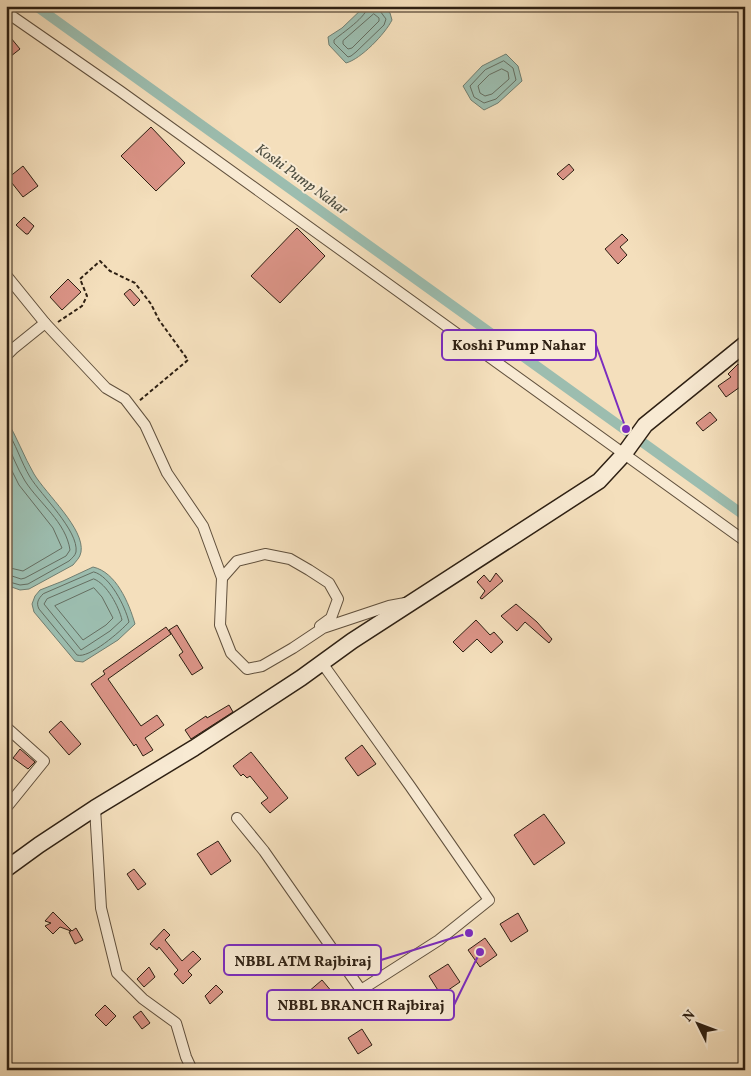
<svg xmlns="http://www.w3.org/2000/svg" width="751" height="1076" font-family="Vollkorn,serif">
  <rect width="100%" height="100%" fill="#f4dfbc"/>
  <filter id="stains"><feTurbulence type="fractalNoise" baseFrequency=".004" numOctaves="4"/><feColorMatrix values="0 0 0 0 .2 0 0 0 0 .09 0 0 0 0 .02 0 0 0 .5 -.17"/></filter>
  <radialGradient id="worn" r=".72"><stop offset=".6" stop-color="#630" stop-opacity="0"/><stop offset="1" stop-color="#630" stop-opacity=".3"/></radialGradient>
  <g fill="#9cbdaf" stroke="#707e71">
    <path d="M365,6H382L390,13L392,20C385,34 361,59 346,63L329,45L328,37L342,28Z"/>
    <path d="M506,54L518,66L522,81L498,103L484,110L471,100L463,86L482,66Z"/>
    <path d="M6,419C17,437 24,457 34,474C46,494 85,529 81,552C80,558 76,561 73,565L29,589L20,590L6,585Z"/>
    <path d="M93,567C116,572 129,603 135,624L118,640L83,662L75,661L34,612L32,604L35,596L40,590L63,581Z"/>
  </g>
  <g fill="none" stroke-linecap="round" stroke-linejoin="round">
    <g stroke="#656e61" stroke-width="1">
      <path d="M368,6C367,17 342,33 334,40V43L348,57L351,56L356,52L384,25L386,19L380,11L379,6"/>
      <path d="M374,14L379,18V21L352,48L348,49L343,44V41Z"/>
      <path d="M504,61L513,68L516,80L496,99L484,103L474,97L470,86L485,70Z"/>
      <path d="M502,69L508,72L509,79L492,94L485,96L480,93L478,86L489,75Z"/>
      <path d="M6,429C16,444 21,462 30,477C41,495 79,531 76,552C75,556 72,558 69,561L28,584L20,585L6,581"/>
      <path d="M6,441C12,454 17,468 25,481C39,503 66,522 70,550L66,556L25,578L21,579L6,574"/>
      <path d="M6,459L19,485L53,528L62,548L23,571L6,567"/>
      <path d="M94,572C110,576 125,606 129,622C121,631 89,659 77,655L39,609C36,603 38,599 43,594Z"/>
      <path d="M94,579C107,584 119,607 122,620L110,631L81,650L44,604L47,599Z"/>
      <path d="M94,588L102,597L113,618L106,625L83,640L55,606Z"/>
    </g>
    <path stroke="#9cbdaf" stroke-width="10" d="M36,6L745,516"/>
  </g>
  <g fill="#db9487" stroke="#2e2013">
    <path d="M6,32L20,49L6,60Z"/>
    <path d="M151,127L185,163L156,191L121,156Z"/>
    <path d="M569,164L574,170L563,180L557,174Z"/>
    <path d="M23,166L38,186L23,197L8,178Z"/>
    <path d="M24,217L34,226L28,234H26L16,225Z"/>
    <path d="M297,228L325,256L280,303L251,276Z"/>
    <path d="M622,234L628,240L620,247L627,255L618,264L605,249Z"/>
    <path d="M68,279L81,292L62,310L50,297Z"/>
    <path d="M130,289L140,300L134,306L124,294Z"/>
    <path d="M745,361V393L740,387L726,397L718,386L731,377L728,374L738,364L739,365Z"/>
    <path d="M710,412L717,420L703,431L696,423Z"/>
    <path d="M496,573L503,581L482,599L480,598L485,591L477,582L484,575L490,582Z"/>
    <path d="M516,604L537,622L552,639L549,643L525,622L517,631L501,616Z"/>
    <path d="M476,620L490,635L494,632L503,642L491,653L477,639L463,652L453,642Z"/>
    <path d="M177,625L203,668L192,675L179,655L183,652L169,630Z"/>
    <path d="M166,627L171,634L108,679L141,726L157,715L164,725L145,738L153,750L143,756L136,744L134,746L91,684L105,674L103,671Z"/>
    <path d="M229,705L233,712L191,739L185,730L206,716L207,718Z"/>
    <path d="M61,721L81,744L69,755L49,732Z"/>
    <path d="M362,745L376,764L358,776L345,758Z"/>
    <path d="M20,749L35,762L28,769L13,758Z"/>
    <path d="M251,752L288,798L270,813L261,803L268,798L250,776L247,778L243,774L241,776L233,766Z"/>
    <path d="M544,814L565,843L534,865L514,835Z"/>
    <path d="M218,841L231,861L211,875L197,854Z"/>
    <path d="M134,869L146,884L138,890L127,874Z"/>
    <path d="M53,912L72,931L76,928L83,940L75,944L69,932L71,931L60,927L53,934L45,926L51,923L45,921Z"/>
    <path d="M518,913L528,931L511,942L500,924Z"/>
    <path d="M164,929L170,935L165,940L182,961L193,951L201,959L188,971L192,975L183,984L174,974L178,970L159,947L157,950L150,944Z"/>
    <path d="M485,938L497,955L480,967L468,950Z"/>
    <path d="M448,964L460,982L441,995L429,976Z"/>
    <path d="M149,967L155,977L144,987L137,979Z"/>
    <path d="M322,980L338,999L317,1017L301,998Z"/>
    <path d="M216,985L223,992L210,1004L205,996Z"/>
    <path d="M105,1005L116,1016L106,1026L95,1015Z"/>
    <path d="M141,1011L150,1023L142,1029L133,1017Z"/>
    <path d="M362,1029L372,1045L358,1054L348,1038Z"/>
  </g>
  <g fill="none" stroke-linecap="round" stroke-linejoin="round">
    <g stroke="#60503d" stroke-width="12">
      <g id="street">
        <path d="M6,12L120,91L745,541"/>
        <path d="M6,275L45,323L106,388L125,399L145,425L167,473L203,526L222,578L220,625L231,653L247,669L262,666L293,648L323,628L389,606L405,603"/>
        <path d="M6,356L14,348L45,323"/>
        <path d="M222,578L237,561L265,554L290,559L309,570L329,583L338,599L331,618L320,626"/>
        <path d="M6,727L44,761L6,808"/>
        <path d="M95,808L101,908L117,973L143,999L176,1023L186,1057L192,1070"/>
        <path d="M237,818L264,851L361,990L439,940L489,900L410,786L322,663"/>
      </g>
    </g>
    <g stroke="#2e2013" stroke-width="18">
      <path id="secondary" d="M6,869L39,845L95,808L194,748L301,678L352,641L599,481L624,454L645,425L745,344"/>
    </g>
    <path stroke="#2e2013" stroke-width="2" stroke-dasharray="4 2.5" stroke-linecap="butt" d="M58,322L82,306L87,296L80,279L100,261L110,271L135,283L151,304L159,320L188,360L139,401"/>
    <use href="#street" stroke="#f8ead3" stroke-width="10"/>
    <use href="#secondary" stroke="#f8ead3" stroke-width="15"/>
  </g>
  <g text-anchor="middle" stroke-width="4" stroke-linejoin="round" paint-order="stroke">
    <g font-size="15" font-style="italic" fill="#4f4f42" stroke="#f8ead3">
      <text transform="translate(302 179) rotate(36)" y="5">Koshi Pump Nahar</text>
    </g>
  </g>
  <path fill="none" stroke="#7b2cbf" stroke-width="2" d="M626 429L596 345M469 933L381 960M480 952L454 1005"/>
  <g fill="#7b2cbf" stroke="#f8ead3" stroke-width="2">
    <circle cx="626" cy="429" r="5"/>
    <circle cx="469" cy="933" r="5"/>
    <circle cx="480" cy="952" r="5"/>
  </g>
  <g fill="#f8ead3" stroke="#7b2cbf" stroke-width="2">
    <rect x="442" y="330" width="154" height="30" rx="5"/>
    <rect x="224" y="945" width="157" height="30" rx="5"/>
    <rect x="267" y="990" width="187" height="30" rx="5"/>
  </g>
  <g font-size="15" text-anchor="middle" font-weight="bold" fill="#2e2013">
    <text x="519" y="350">Koshi Pump Nahar</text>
    <text x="303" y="966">NBBL ATM Rajbiraj</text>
    <text x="361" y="1010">NBBL BRANCH Rajbiraj</text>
  </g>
  <rect width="751" height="1076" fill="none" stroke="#f4dfbc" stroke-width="25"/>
  <rect x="8" y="8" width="736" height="1061" fill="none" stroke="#2e2013" stroke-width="2.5"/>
  <rect x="12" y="12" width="726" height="1051" fill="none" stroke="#2e2013"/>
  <g transform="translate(698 1024) rotate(312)" stroke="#f8ead3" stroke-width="4" paint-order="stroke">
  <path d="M0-4L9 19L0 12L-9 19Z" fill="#2e2013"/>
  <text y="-8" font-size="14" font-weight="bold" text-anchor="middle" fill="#2e2013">N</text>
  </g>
  <rect width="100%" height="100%" filter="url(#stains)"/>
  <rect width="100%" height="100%" fill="url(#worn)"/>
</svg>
